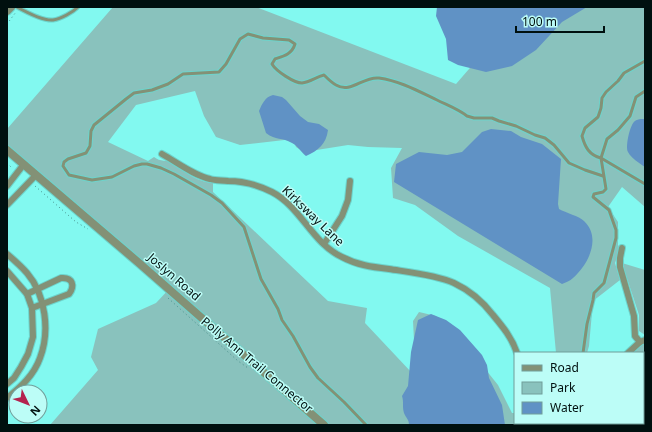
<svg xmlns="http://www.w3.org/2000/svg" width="652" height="432" font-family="'Noto Sans',sans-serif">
  <rect width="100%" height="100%" fill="#82f9f0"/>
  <g fill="#89c2bd">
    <path d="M113,7H256L456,84L482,54L451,7H645V207L622,187L608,207L618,222V245L620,249L615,263L620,280L593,301L589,346L587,353H556L550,288L458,236L415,205L393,198L391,168L402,148L368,147L348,145L304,152L296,147L293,139L240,145L216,137L204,116L195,91L136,105L108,142L148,161L154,157C160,162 167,160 175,163C178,165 181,169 184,171C193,178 202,182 213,183V192L328,301L367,308L365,323L412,373L415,359L413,321L419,312L436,316L478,360L498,385L512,413H515V423H524V425H50L98,370L91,357L98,329L156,303L171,287L7,145V129Z"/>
    <path d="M622,263L645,270V335L639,331V315Z"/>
    <path d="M645,336V425H564V423H643V353H625L637,341Z"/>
  </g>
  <g fill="#6092c5">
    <path d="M437,7H587L562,22L536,50L512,66L486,72L458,65L448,60L446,39L436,16Z"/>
    <path d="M273,95L282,97L286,100L300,116L308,122L319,124L328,130C326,144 319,150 306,156C301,152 298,146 292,143C282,137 276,141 266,133L259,111C262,104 265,97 273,95Z"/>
    <path d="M641,119H645V167C639,163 631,158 628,152C625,147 630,124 635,121C636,120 639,119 641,119Z"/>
    <path d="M491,129L511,131L521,137L542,144L561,159L558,204L559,209C566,213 579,216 584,221C602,238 588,265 573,278C570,281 566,282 562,284L394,182L396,164L419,152L447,155L462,152L482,132Z"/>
    <path d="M431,314L446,320L460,330L482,355L487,365L489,378L502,405L505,425H409C409,419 406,418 404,413C402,407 404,402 402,396L408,386L411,352L418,320Z"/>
  </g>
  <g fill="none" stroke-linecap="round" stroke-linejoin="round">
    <g stroke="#6dd4cc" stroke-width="5">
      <g id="service">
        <path d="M17,7C26,12 43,21 53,20C61,19 73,12 78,7"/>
        <path d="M645,91L636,97L630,116L618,130L607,139L601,158L645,184"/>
        <path d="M583,353L587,324L593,300L594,293L604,283L616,238V230L609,210L593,197L594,194L603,192L606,189L601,158C589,155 585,147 582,136L585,128L598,117L601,108L602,98L606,92L618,81L624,73L645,61"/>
        <path d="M366,425L344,402L318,378L310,367L293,336L282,320L278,309L261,279L244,227L222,203L211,195L174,174L161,168L147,164H142L134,166L112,177L92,180L69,175L63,166L64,162L68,159L86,153L90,146L91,131L94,125L126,99L134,93L152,90L168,84L183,74L219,72L226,64L240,39L248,34L263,38L289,40L295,44C292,54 284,56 275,59L272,64C276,71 294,83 302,83C310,82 316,77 324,75C328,79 332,83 336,85C351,94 363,76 379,78C400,81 418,91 437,100C447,105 458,109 467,116L474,118H492L499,121L516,126L535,135L545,138L554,145L569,163L585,170L603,176"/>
        <path d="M582,425L583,423"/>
      </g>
    </g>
    <g stroke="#6dd4cc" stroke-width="8">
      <g id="minor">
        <path d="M162,154C178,163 193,175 210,179C216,181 222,180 228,181C243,181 258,185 272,192C301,207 312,243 342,257C357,265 372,267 389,269C408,272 437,275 454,283C469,290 483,302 493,315C503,327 512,338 517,353"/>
        <path d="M7,186L24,164"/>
        <path d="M7,205L36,175"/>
        <path d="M324,244L342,216L348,200L350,181"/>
        <path d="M622,248L620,258V267L634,316L635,336L640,342"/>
        <path d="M7,254C14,260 21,266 27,273C46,295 50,332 40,358C34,375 21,387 7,398"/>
        <path d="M7,271L27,294L32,308L33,337L28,354L21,367L14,378L7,384"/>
        <path d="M27,294L61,278C73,277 75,286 69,294L32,308"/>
        <path d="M628,353L640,342L645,340"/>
        <path d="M521,423V425"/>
      </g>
    </g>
    <g stroke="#6dd4cc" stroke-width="10">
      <g id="tertiary">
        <path d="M7,11L11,7"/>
        <path d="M7,150L139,263L324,425"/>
      </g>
    </g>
    <g stroke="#478f8a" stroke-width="1" stroke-dasharray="1 3" stroke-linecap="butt">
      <path d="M7,24L16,12"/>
      <path d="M7,163L12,168"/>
      <path d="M35,186L76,222L88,229"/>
      <path d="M168,298L238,361L248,368"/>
    </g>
    <use href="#service" stroke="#839176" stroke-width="3"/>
    <use href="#minor" stroke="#839176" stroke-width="6"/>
    <use href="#tertiary" stroke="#839176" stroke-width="8"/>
  </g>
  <g text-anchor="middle" stroke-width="3" stroke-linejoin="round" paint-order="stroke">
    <g font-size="12" fill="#00100f" stroke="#bcfdf7">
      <text transform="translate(313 216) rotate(44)" y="4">Kirksway Lane</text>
      <text transform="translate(174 277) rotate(41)" y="4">Joslyn Road</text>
      <text transform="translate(257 365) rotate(40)" y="4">Polly Ann Trail Connector</text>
    </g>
  </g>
  <rect width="652" height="432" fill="none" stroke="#00100f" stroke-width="16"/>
  <rect x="514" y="352" width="130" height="72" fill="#bcfdf7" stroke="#719e9a"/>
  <rect x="522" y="365" width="20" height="6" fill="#839176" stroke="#719e9a"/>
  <text x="550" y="372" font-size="12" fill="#00100f">Road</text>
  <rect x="522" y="382" width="20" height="12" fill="#89c2bd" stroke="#719e9a"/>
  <text x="550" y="392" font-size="12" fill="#00100f">Park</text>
  <rect x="522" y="402" width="20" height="12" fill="#6092c5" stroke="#719e9a"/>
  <text x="550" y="412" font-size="12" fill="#00100f">Water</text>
  <g transform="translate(28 404) rotate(133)"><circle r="19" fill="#bcfdf7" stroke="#719e9a"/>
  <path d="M0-3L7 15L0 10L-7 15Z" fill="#b4234f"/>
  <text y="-6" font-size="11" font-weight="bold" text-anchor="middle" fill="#00100f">N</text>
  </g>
  <path d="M516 26v6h88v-6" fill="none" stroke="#00100f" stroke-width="2"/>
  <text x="522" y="26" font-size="12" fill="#00100f" stroke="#bcfdf7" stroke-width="3" paint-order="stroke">100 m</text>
</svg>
